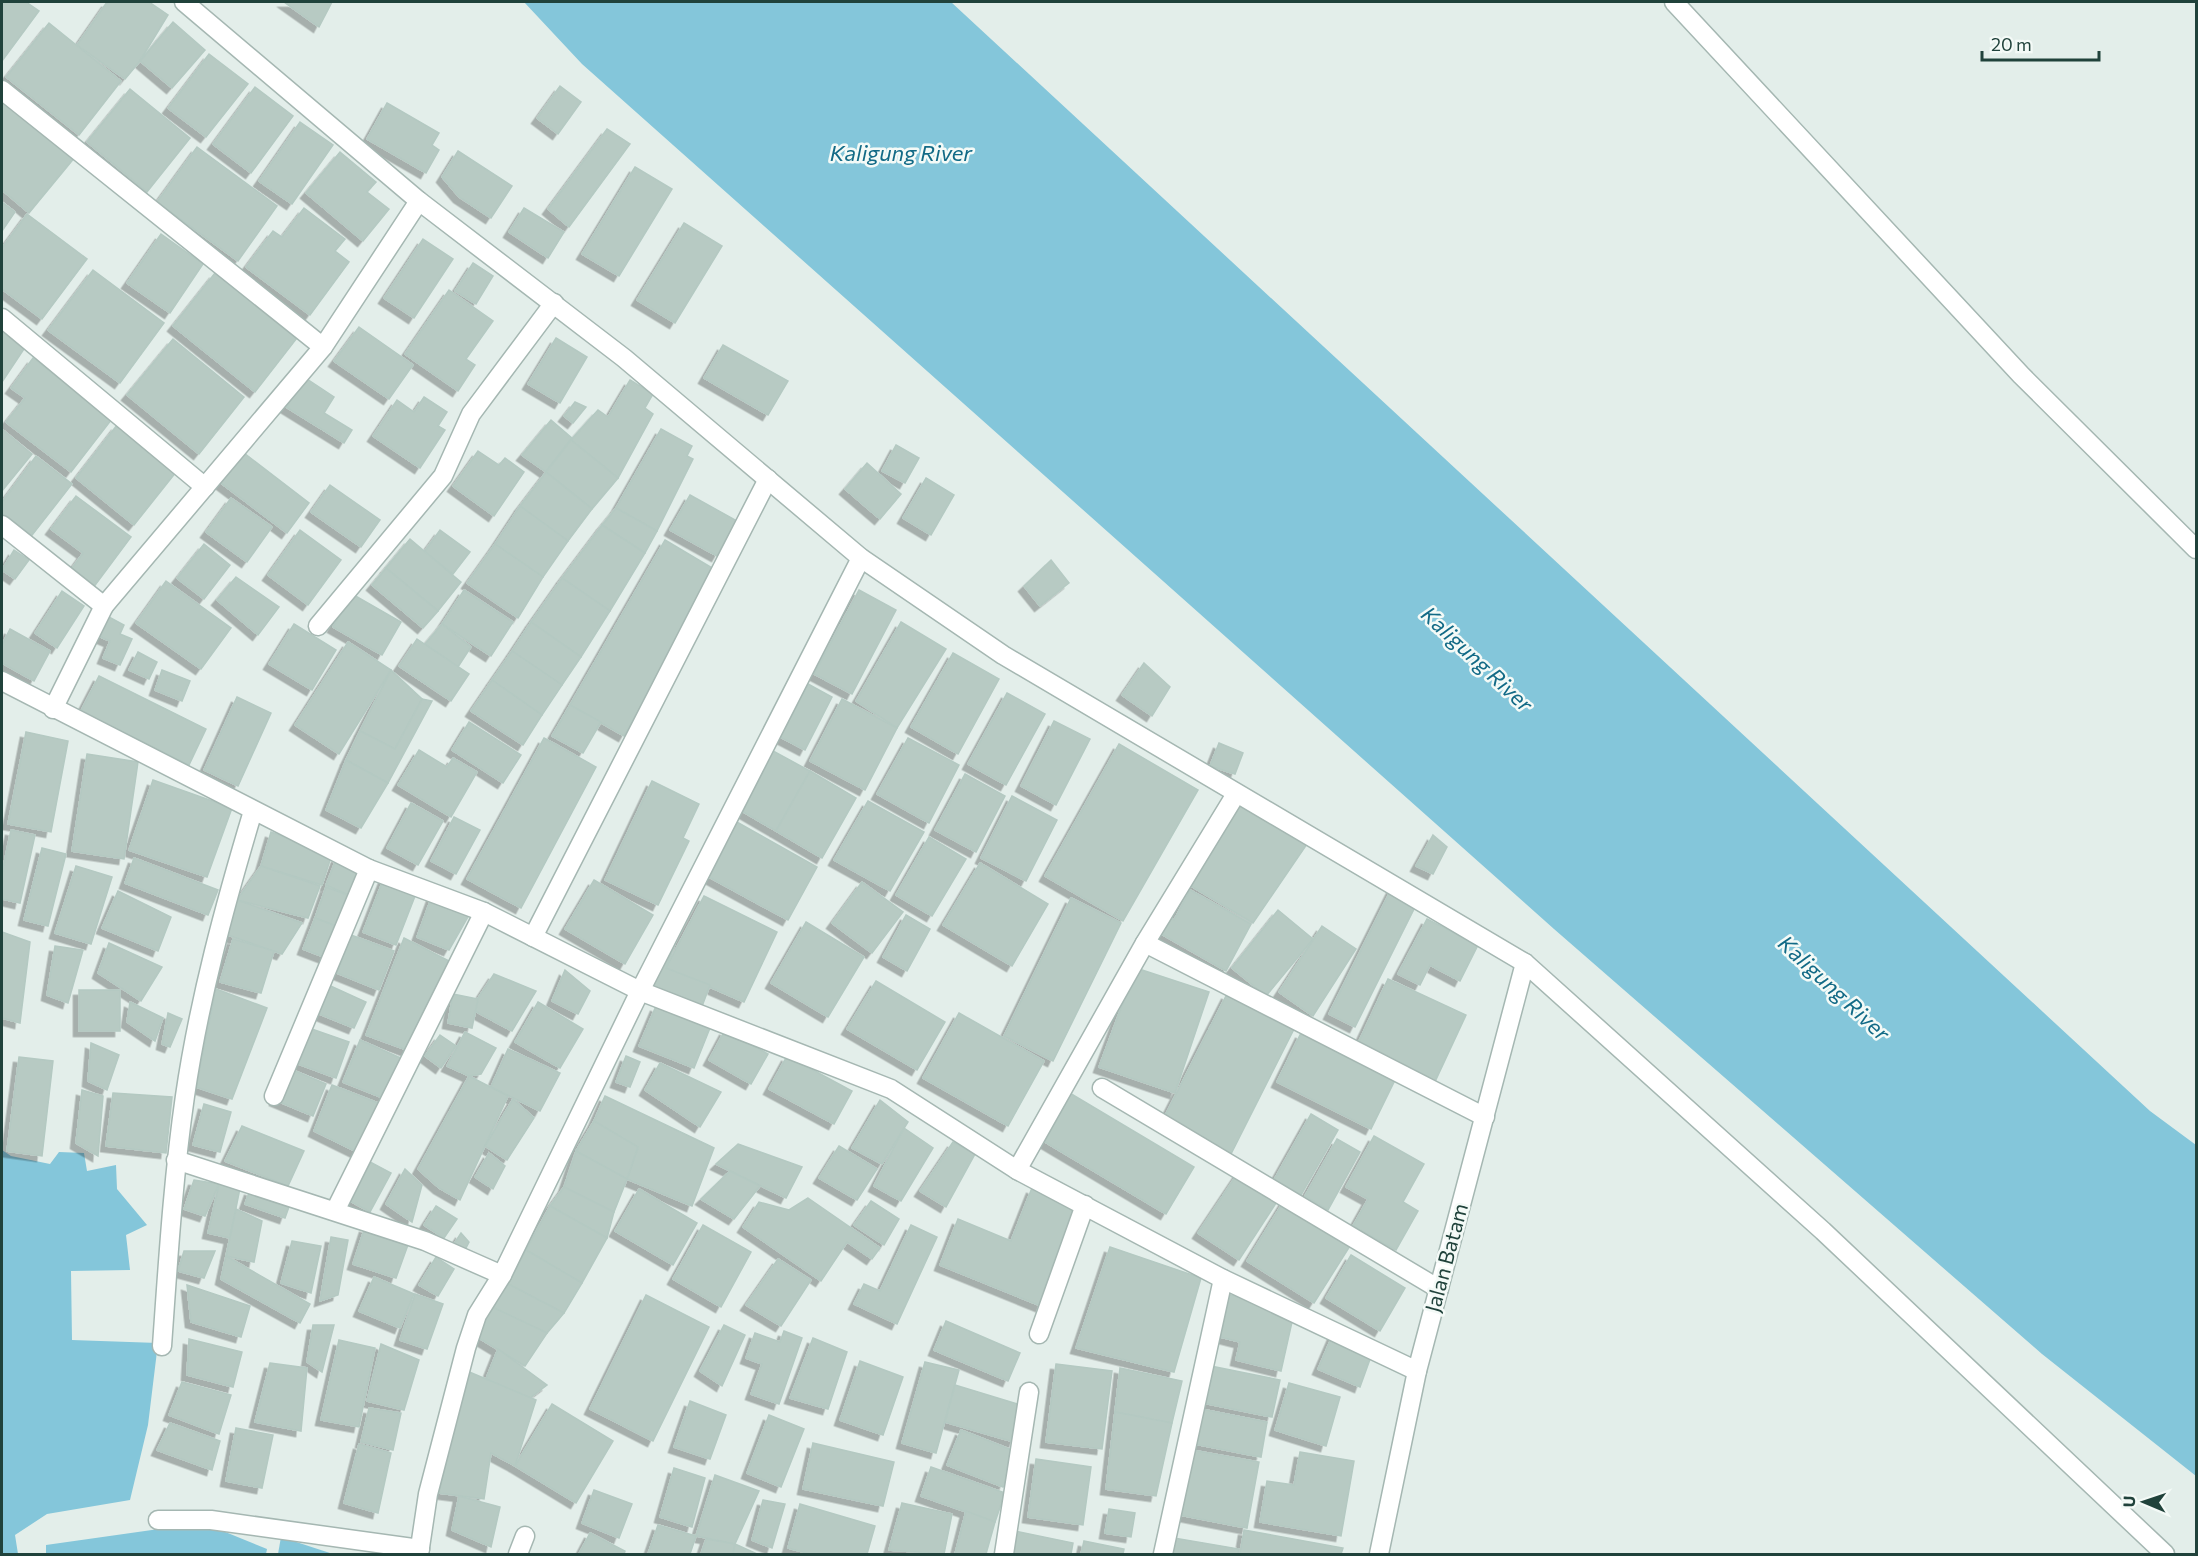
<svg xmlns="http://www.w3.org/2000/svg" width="2198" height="1556" font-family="Commissioner,sans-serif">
  <defs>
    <filter id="shadow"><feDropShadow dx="-5.5" dy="5.5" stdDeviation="0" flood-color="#0004"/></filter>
  </defs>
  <rect width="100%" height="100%" fill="#e3eeea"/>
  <g fill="#84c6da">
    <path d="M524,2H951L2150,1111L2196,1145V1476L2042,1354L1554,929L582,64Z"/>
    <path d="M2,1150L11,1156L50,1164L59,1152L84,1153L87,1171L116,1165L117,1189L147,1225L126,1235L130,1270L71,1271L72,1340L158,1343L148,1425L130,1500L47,1514L15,1535L18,1554H2Z"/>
    <path d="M213,1527L267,1549L266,1554H46V1545L159,1529Z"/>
    <path d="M281,1537L333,1554H278Z"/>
  </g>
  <g fill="#b7cac3" stroke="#b4c9c2" stroke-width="1.5" filter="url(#shadow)">
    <path d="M2,2H26L39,11L2,61Z"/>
    <path d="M107,2H149L168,15L140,61L125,79L77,45Z"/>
    <path d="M284,2H332L319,27Z"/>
    <path d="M173,22L205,50L172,88L140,61Z"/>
    <path d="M49,23L121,81L79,135L6,77Z"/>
    <path d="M209,54L248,84L206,137L168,108Z"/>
    <path d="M560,86L581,102L558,134L537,118Z"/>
    <path d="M255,87L293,116L251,173L213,144Z"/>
    <path d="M130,89L190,138L147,192L87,142Z"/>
    <path d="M2,97L75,157L29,213L2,190Z"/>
    <path d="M387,103L439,133L432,145L439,150L426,173L367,139Z"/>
    <path d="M300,122L333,145L292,204L259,181Z"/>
    <path d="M607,129L630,144L569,227L548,209Z"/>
    <path d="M197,147L277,206L238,261L157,202Z"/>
    <path d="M458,151L512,186L491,218L459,197L442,177Z"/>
    <path d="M340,152L376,182L367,192L389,209L363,241L306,193Z"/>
    <path d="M635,167L672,189L619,276L582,254Z"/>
    <path d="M2,202L15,212L2,231Z"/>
    <path d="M304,208L345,239L335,251L349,262L310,315L246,267L273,231L282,237Z"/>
    <path d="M524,208L564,232L548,258L509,232Z"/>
    <path d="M27,214L87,259L42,319L2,289V248Z"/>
    <path d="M684,223L722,246L675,323L637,300Z"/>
    <path d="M161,234L203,264L170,313L127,283Z"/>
    <path d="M423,239L453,259L414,318L384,298Z"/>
    <path d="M473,263L493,276L476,304L455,291Z"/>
    <path d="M93,270L164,323L120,383L48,330Z"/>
    <path d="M215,273L297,338L255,392L173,326Z"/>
    <path d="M449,290L493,321L466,359L475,365L458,391L405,354Z"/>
    <path d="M359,327L413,365L389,399L334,361Z"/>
    <path d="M2,328L26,346L2,382Z"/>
    <path d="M556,338L587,357L560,403L528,384Z"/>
    <path d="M173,339L244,397L199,454L127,395Z"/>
    <path d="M723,345L788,381L768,415L704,378Z"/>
    <path d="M33,358L112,419L71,472L6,422L25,398L11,388Z"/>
    <path d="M304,377L334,397L324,413L352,430L344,443L286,407Z"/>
    <path d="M630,380L653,394L645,408L653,414L618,478L571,440L598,410L608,417Z"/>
    <path d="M424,397L447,412L438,426L445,430L420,468L373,436L397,400L414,412Z"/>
    <path d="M575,402L586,407L573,423L564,416Z"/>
    <path d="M551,420L572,438L546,472L522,455Z"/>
    <path d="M117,425L176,472L134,525L76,478Z"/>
    <path d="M2,429L32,454L2,491Z"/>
    <path d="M661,429L692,446L687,456L693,459L657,531L616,508Z"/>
    <path d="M571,440L618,478L592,509L546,472Z"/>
    <path d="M896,445L919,458L905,483L882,471Z"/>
    <path d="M478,451L499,465L505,458L524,472L494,516L453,486Z"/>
    <path d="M244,453L309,503L287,533L221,483Z"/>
    <path d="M36,456L72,484L29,539L2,517V502Z"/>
    <path d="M867,463L901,494L880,519L845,489Z"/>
    <path d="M546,472L592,509L568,541L520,506Z"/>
    <path d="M926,478L954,495L931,535L903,518Z"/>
    <path d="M330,485L380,520L361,547L311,512Z"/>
    <path d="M690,495L737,521L717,556L670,530Z"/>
    <path d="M76,496L131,537L93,588L70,571L83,553L51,529Z"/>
    <path d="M231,498L272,527L247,562L206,532Z"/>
    <path d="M520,506L568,541L543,577L495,544Z"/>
    <path d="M616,508L657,531L645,553L602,525Z"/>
    <path d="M602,525L645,553L610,611L562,578Z"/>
    <path d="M300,530L341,560L308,605L268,575Z"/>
    <path d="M440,530L470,552L453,574L424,552Z"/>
    <path d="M410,539L461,582L438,611L386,568Z"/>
    <path d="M665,540L719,572L624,736L570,705Z"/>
    <path d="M204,544L230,565L204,599L177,578Z"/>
    <path d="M495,544L543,577L518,618L467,583Z"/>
    <path d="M14,550L29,560L15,579L2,570Z"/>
    <path d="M1051,560L1069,583L1040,606L1024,586Z"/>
    <path d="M386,568L438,611L423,628L372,585Z"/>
    <path d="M236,577L279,607L258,635L217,600Z"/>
    <path d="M562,578L610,611L581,657L531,622Z"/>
    <path d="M166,581L231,628L201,669L136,623Z"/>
    <path d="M464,590L513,622L491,656L442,624Z"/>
    <path d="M859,590L896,610L852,694L814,674Z"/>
    <path d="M62,591L84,606L57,648L35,633Z"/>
    <path d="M352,594L401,622L382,655L333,627Z"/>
    <path d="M107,616L124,625L120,634L132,639L120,665L103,658L110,641L98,636Z"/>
    <path d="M531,622L581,657L562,685L512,651Z"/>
    <path d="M901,622L946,649L897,728L856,701Z"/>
    <path d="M294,624L336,650L312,690L269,664Z"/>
    <path d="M442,624L471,647L458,667L425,644Z"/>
    <path d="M10,629L50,651L34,681L2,663V645Z"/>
    <path d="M417,639L469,674L451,701L399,666Z"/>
    <path d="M348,642L391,670L339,754L295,725Z"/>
    <path d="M512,651L562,685L542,715L492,680Z"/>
    <path d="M138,652L157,662L149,679L129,670Z"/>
    <path d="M953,653L999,679L958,754L911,727Z"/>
    <path d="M1144,663L1170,687L1152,716L1122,695Z"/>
    <path d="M162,670L190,681L182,701L155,690Z"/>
    <path d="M391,670L422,699L395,749L360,731Z"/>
    <path d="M99,676L206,729L189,765L81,711Z"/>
    <path d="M492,680L542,715L523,745L471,711Z"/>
    <path d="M808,684L832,697L805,750L780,737Z"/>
    <path d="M1007,693L1045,714L1006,785L968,764Z"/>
    <path d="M237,697L271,713L238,786L204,770Z"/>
    <path d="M422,699L432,701L388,783L346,760L360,731L395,749Z"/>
    <path d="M842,699L897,728L865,790L810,761Z"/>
    <path d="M570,705L601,722L583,753L552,736Z"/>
    <path d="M1054,721L1090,739L1056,805L1021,786Z"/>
    <path d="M469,722L521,755L503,783L452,750Z"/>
    <path d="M26,732L68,741L51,832L8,824Z"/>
    <path d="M544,738L596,767L521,908L467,879Z"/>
    <path d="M908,738L959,765L929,823L877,794Z"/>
    <path d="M1219,743L1243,753L1235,774L1210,766Z"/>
    <path d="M1119,744L1198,790L1123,921L1045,876Z"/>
    <path d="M419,750L447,767L453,758L477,772L451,817L398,785Z"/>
    <path d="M773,751L810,771L776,831L740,810Z"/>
    <path d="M87,754L138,762L124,859L72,851Z"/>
    <path d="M346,760L388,783L361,828L326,810Z"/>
    <path d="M810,771L856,798L822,858L776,831Z"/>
    <path d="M965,774L1005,796L976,852L935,830Z"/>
    <path d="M153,780L232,808L207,877L129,850Z"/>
    <path d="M652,781L699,804L683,838L689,841L658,905L605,880Z"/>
    <path d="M1012,796L1057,820L1026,881L981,858Z"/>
    <path d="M868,801L924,832L890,891L834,860Z"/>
    <path d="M1234,802L1307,844L1253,923L1186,883Z"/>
    <path d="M411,803L443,821L418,865L387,848Z"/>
    <path d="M454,817L480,830L456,874L431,861Z"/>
    <path d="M735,821L817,867L788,920L705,875Z"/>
    <path d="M11,830L35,835L20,903L2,899V873Z"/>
    <path d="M271,832L332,854L322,885L261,866Z"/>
    <path d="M1433,835L1447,847L1433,874L1416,866Z"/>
    <path d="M929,837L966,859L932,916L896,895Z"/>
    <path d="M42,848L66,854L48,926L24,920Z"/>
    <path d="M337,857L365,869L353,897L326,885Z"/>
    <path d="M134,858L218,890L208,915L125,883Z"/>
    <path d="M980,863L1048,904L1012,966L943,925Z"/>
    <path d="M76,866L112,877L91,944L55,933Z"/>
    <path d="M261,866L320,886L308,918L237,900Z"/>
    <path d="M384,878L417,891L396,945L363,932Z"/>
    <path d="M594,880L653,915L625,964L565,929Z"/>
    <path d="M862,882L903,912L872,953L832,923Z"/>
    <path d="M326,887L353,897L341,928L315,918Z"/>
    <path d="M1392,888L1418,901L1355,1027L1329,1014Z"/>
    <path d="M1190,890L1251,924L1226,971L1156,931L1165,914L1174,920Z"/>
    <path d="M118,891L171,917L158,951L102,928Z"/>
    <path d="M432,896L469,915L449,950L417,937Z"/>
    <path d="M704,896L777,932L744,1002L666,968Z"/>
    <path d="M1071,898L1121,923L1053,1061L1004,1036Z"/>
    <path d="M237,900L302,923L282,954L225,934Z"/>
    <path d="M1278,910L1313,939L1266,996L1232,968Z"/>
    <path d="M906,915L930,929L907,971L883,957Z"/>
    <path d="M315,918L341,928L329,959L303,949Z"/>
    <path d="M1427,919L1478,945L1460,981L1430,965L1420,985L1398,974Z"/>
    <path d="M806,922L864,957L828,1017L771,983Z"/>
    <path d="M1322,926L1356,949L1313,1016L1279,992Z"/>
    <path d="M2,932L30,942L20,1023L2,1018Z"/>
    <path d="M679,933L666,968L710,985L701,1009L649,989Z"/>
    <path d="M351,935L394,951L379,990L337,973Z"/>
    <path d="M404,938L455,964L407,1050L366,1035Z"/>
    <path d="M233,939L274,951L261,993L220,982Z"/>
    <path d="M109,943L162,967L141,1001L98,973Z"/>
    <path d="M55,946L83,950L68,1003L47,995Z"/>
    <path d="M1136,968L1209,992L1175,1093L1099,1067Z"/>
    <path d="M565,970L590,991L578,1014L552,1001Z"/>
    <path d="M494,974L536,991L512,1031L471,1009Z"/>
    <path d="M1388,979L1466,1015L1433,1086L1355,1050Z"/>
    <path d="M876,981L945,1022L917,1070L847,1029Z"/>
    <path d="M324,983L366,1002L354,1028L312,1011Z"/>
    <path d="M216,989L267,1008L232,1099L196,1087Z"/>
    <rect x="79" y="990" width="41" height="41"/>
    <path d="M453,994L478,999L472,1028L448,1023Z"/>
    <path d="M1227,994L1294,1029L1231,1154L1164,1118Z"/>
    <path d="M130,1002L163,1018L155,1041L127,1022Z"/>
    <path d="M538,1002L583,1029L560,1068L515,1042Z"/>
    <path d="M656,1006L710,1028L694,1068L639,1046Z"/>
    <path d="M168,1013L182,1019L170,1047L162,1044Z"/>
    <path d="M959,1013L1044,1061L1008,1126L923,1078Z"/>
    <path d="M306,1027L349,1042L336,1078L293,1062Z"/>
    <path d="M725,1030L768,1054L751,1084L709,1060Z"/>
    <path d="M465,1032L496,1048L481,1074L469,1076L447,1066Z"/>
    <path d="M1301,1033L1395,1080L1371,1129L1277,1082Z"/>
    <path d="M440,1035L456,1046L441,1068L425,1056Z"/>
    <path d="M360,1040L405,1060L388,1100L343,1082Z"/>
    <path d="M91,1043L119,1055L107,1090L88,1081Z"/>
    <path d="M508,1049L560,1073L540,1111L491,1087Z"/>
    <path d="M626,1056L640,1062L630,1087L616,1082Z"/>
    <path d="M787,1056L852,1091L834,1124L769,1089Z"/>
    <path d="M19,1057L53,1061L42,1156L7,1151Z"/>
    <path d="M660,1063L721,1092L700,1127L645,1090Z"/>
    <path d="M288,1068L326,1084L313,1116L275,1100Z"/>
    <path d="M469,1076L508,1096L460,1200L439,1188L418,1169Z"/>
    <path d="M332,1085L383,1105L359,1153L314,1131Z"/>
    <path d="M82,1090L103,1096L98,1156L76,1143Z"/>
    <path d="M1068,1092L1194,1167L1166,1214L1040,1139Z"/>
    <path d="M113,1093L172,1097L166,1153L106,1146Z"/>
    <path d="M605,1096L714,1148L692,1206L627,1179L638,1147L594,1121Z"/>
    <path d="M513,1099L534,1118L507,1160L485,1146Z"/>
    <path d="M880,1100L908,1122L882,1164L852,1148Z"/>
    <path d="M204,1104L231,1112L220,1152L193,1145Z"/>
    <path d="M1311,1114L1338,1130L1301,1195L1274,1180Z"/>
    <path d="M594,1121L638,1147L627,1179L576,1151Z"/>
    <path d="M242,1126L304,1151L288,1186L225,1161Z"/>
    <path d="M904,1128L933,1148L901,1201L874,1186Z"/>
    <path d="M1374,1136L1424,1164L1403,1202L1418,1211L1396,1250L1353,1226L1368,1199L1346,1187Z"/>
    <path d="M1337,1139L1360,1152L1328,1210L1305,1196Z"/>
    <path d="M953,1142L975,1154L946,1207L920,1191Z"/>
    <path d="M738,1144L802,1167L786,1198L716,1164Z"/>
    <path d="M839,1146L877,1169L857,1200L819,1178Z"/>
    <path d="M576,1151L627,1179L614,1212L564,1187Z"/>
    <path d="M489,1153L505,1166L493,1189L475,1177Z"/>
    <path d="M370,1162L391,1173L370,1212L350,1201Z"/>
    <path d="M405,1169L422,1185L412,1222L386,1204Z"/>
    <path d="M1240,1170L1280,1197L1239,1260L1198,1233Z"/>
    <path d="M730,1171L760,1186L734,1219L701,1199Z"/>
    <path d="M194,1180L219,1184L205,1216L184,1209Z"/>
    <path d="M219,1184L240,1188L230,1238L208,1233Z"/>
    <path d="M564,1187L614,1212L607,1238L550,1206Z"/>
    <path d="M1032,1188L1080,1207L1041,1306L940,1265L958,1219L1011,1241Z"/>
    <path d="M639,1189L697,1223L673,1265L615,1231Z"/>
    <path d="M250,1190L290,1204L285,1218L245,1204Z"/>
    <path d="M1287,1196L1355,1238L1314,1303L1247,1261Z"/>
    <path d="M808,1198L880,1248L872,1259L847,1242L821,1281L743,1227L759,1202L789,1210Z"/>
    <path d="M871,1201L899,1219L884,1245L854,1225Z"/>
    <path d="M436,1206L457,1219L444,1238L424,1225Z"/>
    <path d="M550,1206L607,1238L582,1283L526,1250Z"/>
    <path d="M236,1209L262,1221L254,1262L226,1256Z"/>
    <path d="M703,1225L751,1252L721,1307L673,1279Z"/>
    <path d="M911,1225L937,1237L897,1324L854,1304L864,1284L880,1291Z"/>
    <path d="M365,1227L409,1242L396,1278L353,1264Z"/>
    <path d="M461,1233L469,1242L463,1254L452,1247Z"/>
    <path d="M331,1237L348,1240L338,1295L320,1301Z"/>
    <path d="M292,1241L321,1246L311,1293L281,1283Z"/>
    <path d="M1110,1247L1201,1278L1174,1372L1076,1348Z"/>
    <path d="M526,1250L582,1283L564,1313L508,1284Z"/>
    <path d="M184,1251H215L204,1278L178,1271Z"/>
    <path d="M1351,1255L1405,1288L1380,1331L1326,1298Z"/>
    <path d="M226,1256L310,1304L300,1323L221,1279Z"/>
    <path d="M436,1257L454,1269L438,1296L419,1285Z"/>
    <path d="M778,1259L811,1280L781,1326L746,1305Z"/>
    <path d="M374,1277L414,1294L400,1328L359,1311Z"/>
    <path d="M508,1284L564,1313L547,1333L490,1306Z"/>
    <path d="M187,1285L250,1306L241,1337L191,1322Z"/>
    <path d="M415,1294L443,1304L427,1349L400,1340Z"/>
    <path d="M1227,1294L1294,1313L1281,1371L1236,1360L1240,1342L1216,1336Z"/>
    <path d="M646,1295L709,1327L653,1441L590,1409Z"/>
    <path d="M490,1306L547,1333L525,1366L477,1337Z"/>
    <path d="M946,1321L1020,1353L1008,1381L934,1350Z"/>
    <path d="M313,1325H334L322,1372L307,1362Z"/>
    <path d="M724,1325L745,1335L722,1386L700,1371Z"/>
    <path d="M784,1331L802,1338L779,1404L751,1394L762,1364L746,1358L755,1333L780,1342Z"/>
    <path d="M1334,1332L1373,1351L1360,1387L1318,1369Z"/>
    <path d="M813,1338L847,1352L828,1409L790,1398Z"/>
    <path d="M189,1339L242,1352L233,1387L187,1375Z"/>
    <path d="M339,1340L375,1348L359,1427L321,1420Z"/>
    <path d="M381,1344L419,1360L404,1410L367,1401Z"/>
    <path d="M498,1349L547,1385L530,1398L486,1379Z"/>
    <path d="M860,1361L903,1377L883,1435L840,1420Z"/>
    <path d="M925,1362L959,1370L936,1453L902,1443Z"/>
    <path d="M270,1363L307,1368L301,1431L255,1422Z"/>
    <path d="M1056,1364L1112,1371L1102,1449L1046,1442Z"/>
    <path d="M1206,1365L1280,1380L1272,1417L1198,1402Z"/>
    <path d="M1120,1368L1182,1381L1172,1423L1115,1412Z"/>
    <path d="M467,1371L536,1400L515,1466L491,1453L484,1499L439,1493Z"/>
    <path d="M182,1382L231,1395L219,1434L169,1415Z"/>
    <path d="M1289,1383L1340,1397L1326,1446L1275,1430Z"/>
    <path d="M955,1385L1024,1406L1014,1442L945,1422Z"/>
    <path d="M690,1401L726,1415L710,1459L674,1447Z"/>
    <path d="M552,1404L613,1441L576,1503L515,1466Z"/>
    <path d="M369,1408L401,1413L393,1450L361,1442Z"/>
    <path d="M1196,1408L1267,1422L1261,1457L1189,1443Z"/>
    <path d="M1115,1412L1172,1423L1156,1496L1106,1489Z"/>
    <path d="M769,1415L804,1429L781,1487L747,1473Z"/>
    <path d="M170,1423L220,1441L212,1470L157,1450Z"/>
    <path d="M236,1428L273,1435L262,1488L226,1481Z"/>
    <path d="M961,1430L1017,1452L1003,1487L947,1465Z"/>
    <path d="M813,1443L894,1462L883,1506L803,1489Z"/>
    <path d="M359,1444L391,1453L378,1513L344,1503Z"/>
    <path d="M1186,1449L1259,1462L1247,1528L1174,1514Z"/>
    <path d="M1300,1452L1354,1461L1341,1536L1260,1522L1267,1481L1294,1485Z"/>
    <path d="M1036,1459L1091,1467L1083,1525L1028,1517Z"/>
    <path d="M931,1467L1005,1493L995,1522L921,1496Z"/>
    <path d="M674,1468L705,1478L692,1527L660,1517Z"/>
    <path d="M715,1475L759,1491L735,1544L696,1536Z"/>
    <path d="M594,1490L632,1504L619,1538L582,1523Z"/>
    <path d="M459,1496L500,1507L491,1547L452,1530Z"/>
    <path d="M763,1500L785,1504L772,1548L752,1540Z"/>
    <path d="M902,1503L952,1514L944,1554L889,1550Z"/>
    <path d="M800,1504L875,1526L867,1554H810L788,1548Z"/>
    <path d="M1109,1509L1135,1513L1131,1537L1105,1533Z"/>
    <path d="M966,1511L995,1522L986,1554H955Z"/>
    <path d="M658,1525L696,1536L690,1554H648Z"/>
    <path d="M1244,1530L1343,1548L1341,1554H1240Z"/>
    <path d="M1015,1531L1073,1543L1071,1554H1010Z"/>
    <path d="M590,1533L625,1551L624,1554H579Z"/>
    <path d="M1168,1537L1239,1549L1238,1554H1165Z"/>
    <path d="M706,1539L735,1544L733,1554H701Z"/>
    <path d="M1084,1541L1124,1549L1123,1554H1081Z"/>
    <path d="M735,1544L757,1554H733Z"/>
  </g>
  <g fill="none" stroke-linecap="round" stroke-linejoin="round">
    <g stroke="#a5b7b2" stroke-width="21">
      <g id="street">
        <path d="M184,2L419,201L624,358L861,558L1003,655L1525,963L1823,1231L2165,1554"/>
        <path d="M1674,2L2021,375L2196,549"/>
        <path d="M2,90L323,347"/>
        <path d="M2,318L205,487"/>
        <path d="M2,525L104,606L323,347L419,201"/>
        <path d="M318,626L443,476L471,414L554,303"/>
        <path d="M2,681L369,869L484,912L640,991L891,1089L1017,1170L1223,1279L1417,1371"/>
        <path d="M53,709L104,606"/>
        <path d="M533,937L768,479"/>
        <path d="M1145,943L1485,1117"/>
        <path d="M1102,1088L1439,1289"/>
        <path d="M274,1096L369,869"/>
        <path d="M176,1160L425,1241L502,1275L477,1315L466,1348L428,1494L419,1554"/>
        <path d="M1017,1170L1145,943L1236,794"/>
        <path d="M335,1211L484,912"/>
        <path d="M502,1275L640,991L861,558"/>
        <path d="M1039,1334L1085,1205"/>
        <path d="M162,1346C168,1262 173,1179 185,1096C199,1000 225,904 253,811"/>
        <path d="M158,1520H211L420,1549"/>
        <path d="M518,1554L525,1536"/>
        <path d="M1004,1554L1029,1392"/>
        <path d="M1163,1554L1223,1279"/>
        <path d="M1379,1554L1417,1371L1525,963"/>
      </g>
    </g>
    <use href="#street" stroke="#fff" stroke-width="18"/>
  </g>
  <g text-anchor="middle" stroke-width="5" stroke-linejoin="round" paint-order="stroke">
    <g font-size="21" fill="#20423b" stroke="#f4faf7">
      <text transform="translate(1447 1258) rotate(-75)" y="7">Jalan Batam</text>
    </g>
    <g font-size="22" font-style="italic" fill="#126a86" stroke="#f4faf7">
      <text x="901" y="161">Kaligung River</text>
      <text transform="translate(1477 659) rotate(43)" y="8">Kaligung River</text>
      <text transform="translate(1834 988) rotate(43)" y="8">Kaligung River</text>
    </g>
  </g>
  <rect width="2198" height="1556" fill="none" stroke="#20423b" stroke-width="6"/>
  <g transform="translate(2144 1502) rotate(272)" stroke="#f4faf7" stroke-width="4.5" paint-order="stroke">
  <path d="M0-4.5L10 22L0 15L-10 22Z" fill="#20423b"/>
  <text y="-9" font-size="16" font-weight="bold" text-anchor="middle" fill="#20423b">U</text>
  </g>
  <path d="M1982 51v9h117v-9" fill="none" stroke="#20423b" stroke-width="3"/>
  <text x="1991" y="51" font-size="18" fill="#20423b" stroke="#f4faf7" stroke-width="4.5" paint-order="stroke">20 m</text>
</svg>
